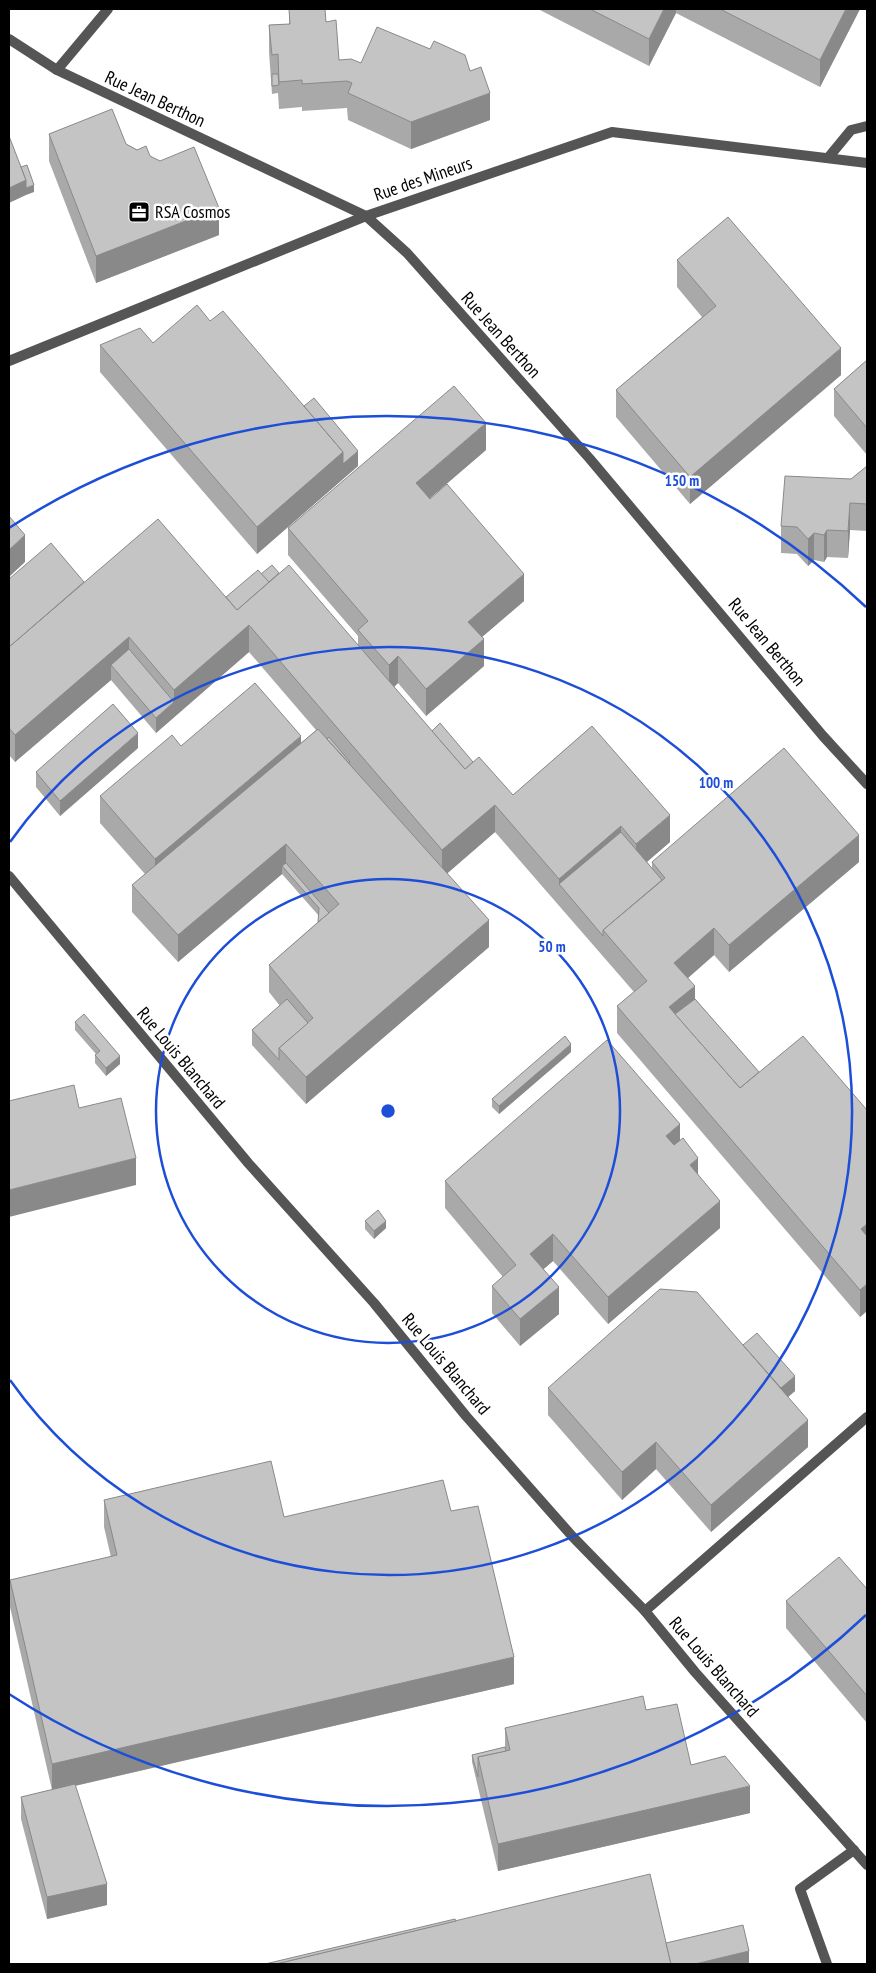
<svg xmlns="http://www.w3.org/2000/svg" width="876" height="1973" font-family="'PT Sans Narrow',sans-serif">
  <rect width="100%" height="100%" fill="#fff"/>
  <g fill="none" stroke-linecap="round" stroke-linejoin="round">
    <g stroke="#555" stroke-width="10">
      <path d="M57,70L108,9"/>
      <path d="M828,158L851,130L867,126"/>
      <path d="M645,1611L867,1417"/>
      <path d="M827,1964L800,1889L854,1850"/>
    </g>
    <g stroke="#555" stroke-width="10">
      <path d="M9,39L57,70L366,216L407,253L590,459L823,736L867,784"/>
      <path d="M9,361L366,216L612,132L867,163"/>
      <path d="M9,876L249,1164L374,1303L466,1416L572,1536L645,1611L695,1672L867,1865"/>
    </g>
  </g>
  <g fill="#a9a9a9">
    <path d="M289,9L326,22L339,60L361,63L470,71L490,120L411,149L348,120L347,108L302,111V107L279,109L278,93L272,94L269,52V25L289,24Z"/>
    <path d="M538,9H860L820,87L676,13L649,66Z"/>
    <path d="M49,134L126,144L160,161L219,235L96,283L49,161Z"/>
    <path d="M677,260L841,375L690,504L616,417V390L702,317L677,287Z"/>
    <path d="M210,321L304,406L358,466L257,554L100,372V345L153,343Z"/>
    <path d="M867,360V455L834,416V389Z"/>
    <path d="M486,450L429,499L524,601L482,637L484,666L426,716L398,683L394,687L432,731L473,762L513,795L592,726L670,842L647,862L652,868V862H859L729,972L714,955L688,978L695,999L759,1072L867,1110V1311L860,1317L617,1033V1006L634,992L495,832L447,873L489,947L306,1104L252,1045V1030L280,1006L269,992V965L318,922L319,916L282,874L178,962L132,912V885L145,874L100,823V796L181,746L301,743L316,730L249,652L156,733L111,680L15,762L9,755V579L84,582L226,597L261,574L279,573L358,645V636L288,555V528Z"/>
    <path d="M867,466V531L850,530L848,558L827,557L824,562L814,560L808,566L797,554L781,553V526L851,479Z"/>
    <path d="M138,748L60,816L36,787V772Z"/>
    <path d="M75,1022L120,1064L106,1076L95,1063V1055L96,1054L75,1030Z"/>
    <path d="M571,1052L499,1114L492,1107V1099Z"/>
    <path d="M680,1141L698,1174L720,1228L608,1324L553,1261L543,1269L559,1314L520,1346L492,1313V1286L503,1277L445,1208V1181Z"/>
    <path d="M365,1221L386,1228L374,1239L365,1229Z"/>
    <path d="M743,1345L795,1391L788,1397L808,1447L711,1532L656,1469L622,1500L548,1415V1388Z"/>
    <path d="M104,1500L284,1517L451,1511L514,1684L75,1786L107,1905L47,1919L21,1819V1797L52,1790L10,1607V1580L111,1557L104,1527Z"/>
    <path d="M867,1589V1723L786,1628V1601Z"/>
    <path d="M646,1710L691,1765L750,1813L498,1871L472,1762V1755L505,1747V1728Z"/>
  </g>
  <g fill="#898989">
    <path d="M664,9H676V13L649,66V39Z"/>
    <path d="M846,9H860L820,87V60Z"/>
    <path d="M490,93V120L411,149V122Z"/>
    <path d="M26,180V195L9,203V188Z"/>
    <path d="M34,185V192L26,195V188Z"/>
    <path d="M219,208V235L96,283V256Z"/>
    <path d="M841,348V375L690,504V477Z"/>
    <path d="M486,423V450L416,510V483Z"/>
    <path d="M358,451V466L343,479V464Z"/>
    <path d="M343,452V479L257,554V527Z"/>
    <path d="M850,503V530L848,558V531Z"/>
    <path d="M827,530V557L824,562V535Z"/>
    <path d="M814,533V560L808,566V539Z"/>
    <path d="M25,535V562L9,577V550Z"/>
    <path d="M524,574V601L468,649V622Z"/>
    <path d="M249,625V652L156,733V718L174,702V690Z"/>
    <path d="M129,637V664L111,665V680L15,762V735Z"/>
    <path d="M484,639V666L426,716V689Z"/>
    <path d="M398,656V683L389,692V665Z"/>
    <path d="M138,733V748L60,816V801Z"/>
    <path d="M301,736V763L155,886V859Z"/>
    <path d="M495,805V832L442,878V850Z"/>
    <path d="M670,815V842L636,871V844Z"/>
    <path d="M621,826V853L559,884V906V879Z"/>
    <path d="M859,835V862L729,972V945Z"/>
    <path d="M286,844V871L282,866V874L178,962V935Z"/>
    <path d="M489,920V947L306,1104V1077Z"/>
    <path d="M714,928V955L674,990V963Z"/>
    <path d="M695,986V1014L677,1028L669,1007Z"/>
    <path d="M571,1044V1052L499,1114V1106Z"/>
    <path d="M120,1056V1064L106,1076V1068Z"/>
    <path d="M680,1124V1151L670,1160L666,1136Z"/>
    <path d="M136,1158V1185L9,1217V1190Z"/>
    <path d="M698,1158V1185L690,1165Z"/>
    <path d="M720,1201V1228L608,1324V1297Z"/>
    <path d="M386,1221V1228L374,1239V1231Z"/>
    <path d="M867,1224V1251L861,1229Z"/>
    <path d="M553,1234V1261L530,1281V1254Z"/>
    <path d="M867,1284V1311L860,1317V1290Z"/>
    <path d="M559,1287V1314L520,1346V1319Z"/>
    <path d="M795,1376V1391L775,1408V1393Z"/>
    <path d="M808,1420V1447L711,1532V1505Z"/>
    <path d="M656,1442V1469L622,1500V1472Z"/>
    <path d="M514,1657V1684L52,1791V1764Z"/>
    <path d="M750,1786V1813L498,1871V1844Z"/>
    <path d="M107,1884V1905L47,1919V1897Z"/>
    <path d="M749,1951V1964H695Z"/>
  </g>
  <g fill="#c4c4c4" stroke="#898989">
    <path d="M289,9H325L326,22L336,20L339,60L351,59L361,63L377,27L430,49L434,41L465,55L470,71L481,67L490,93L411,122L348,93L352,83L347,81L302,84V80L279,82L278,54L272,55L269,25L290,24Z"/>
    <path d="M590,9H664L649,39Z"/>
    <path d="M720,9H846L820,60Z"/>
    <path d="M272,74H278L279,85L272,86Z"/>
    <path d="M112,109L126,144L137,150L146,146L150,156L160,161L194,147L219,208L96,256L49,134Z"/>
    <path d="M9,136L26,180L9,188Z"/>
    <path d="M27,165L34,185L26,188V180L21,167Z"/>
    <path d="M728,217L841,348L690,477L616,390L716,306L677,260Z"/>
    <path d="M197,305L210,321L223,311L343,452L257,527L100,345L140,328L153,343Z"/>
    <path d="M867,360V428L834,389Z"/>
    <path d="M454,386L486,423L416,483L430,499L447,484L524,574L468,622L484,639L426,689L398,656L389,665L358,630L368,621L288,528Z"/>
    <path d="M314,398L358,451L343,464V452L304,406Z"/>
    <path d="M867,466V504L850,503L848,531L827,530L824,535L814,533L808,539L797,527L781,526L785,476L851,479Z"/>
    <path d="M9,516L25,535L9,550Z"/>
    <path d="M158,519L237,610L289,565L465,769L479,757L513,795L592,726L670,815L636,844L621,826L559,879L495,805L442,850L249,625L174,690L129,637L15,735L9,728V647Z"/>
    <path d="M51,543L84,582L9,647V579Z"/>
    <path d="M272,565L279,573L269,582L261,574Z"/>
    <path d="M258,570L269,582L237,610L226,597Z"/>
    <path d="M129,649L174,702L156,718L111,665Z"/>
    <path d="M255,683L301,736L155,859L100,796L172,735L181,746Z"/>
    <path d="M113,704L138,733L60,801L36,772Z"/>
    <path d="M440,723L473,762L465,769L432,731Z"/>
    <path d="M318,729L489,920L306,1077L279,1048L313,1018L269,965L339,904L286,844L178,935L132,885Z"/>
    <path d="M329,737L350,762L349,763L327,739Z"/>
    <path d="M784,748L859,835L729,945L714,928L674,963L695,986L669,1007L740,1088L803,1036L867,1110V1224L861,1229L867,1236V1284L860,1290L617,1006L647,981L603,930L665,878L652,862Z"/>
    <path d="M621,832L662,880L603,930V936L559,884Z"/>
    <path d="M286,863L329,913L318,922L319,908L282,866Z"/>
    <path d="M287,999L308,1023L279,1048V1060L252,1030Z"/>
    <path d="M695,999L759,1072L740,1088L675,1014Z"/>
    <path d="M84,1014L120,1056L106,1068L95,1055L100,1051L75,1022Z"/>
    <path d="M565,1036L571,1044L499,1106L492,1099Z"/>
    <path d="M607,1040L680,1124L666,1136L674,1145L683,1138L698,1158L690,1165L720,1201L608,1297L553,1234L530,1254L559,1287L520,1319L492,1286L516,1265L445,1181Z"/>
    <path d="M74,1085L79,1108L121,1098L136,1158L9,1190V1101Z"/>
    <path d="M378,1210L386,1221L374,1231L365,1221Z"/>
    <path d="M660,1289L697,1292L808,1420L711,1505L656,1442L622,1472L548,1388Z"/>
    <path d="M757,1333L795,1376L781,1388L743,1345Z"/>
    <path d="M271,1461L284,1517L443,1480L451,1511L478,1506L514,1657L52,1764L10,1580L117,1555L104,1500Z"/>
    <path d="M839,1557L867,1589V1696L786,1601Z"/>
    <path d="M643,1696L646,1710L677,1704L691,1765L725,1756L750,1786L498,1844L478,1757L510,1750L505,1728Z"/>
    <path d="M505,1747L506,1751L478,1757V1777L472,1755Z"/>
    <path d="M75,1784L107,1884L47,1897L21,1797Z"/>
    <path d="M650,1874L671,1964H276Z"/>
    <path d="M455,1919L456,1921L276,1964H265Z"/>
    <path d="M743,1925L749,1951L695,1964H671L666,1943Z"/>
  </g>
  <g fill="none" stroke="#1d4ed8" stroke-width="2.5">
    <circle cx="388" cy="1111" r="232"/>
    <path d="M10 842A464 464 0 1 1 10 1380"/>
    <path d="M866 1615A695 695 0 0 1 9 1694M9 528A695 695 0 0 1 866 607"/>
  </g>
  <defs>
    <g id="office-square" transform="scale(1.125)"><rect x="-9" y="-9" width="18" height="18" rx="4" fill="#000" stroke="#fff"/><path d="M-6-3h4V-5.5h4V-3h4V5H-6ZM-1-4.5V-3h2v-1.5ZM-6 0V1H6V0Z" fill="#fff"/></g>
  </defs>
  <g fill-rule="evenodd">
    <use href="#office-square" x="139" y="212"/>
  </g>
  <g text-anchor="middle" stroke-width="5" stroke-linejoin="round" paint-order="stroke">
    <g font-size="18" fill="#000" stroke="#fff">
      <text transform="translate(155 99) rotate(25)" y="6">Rue Jean Berthon</text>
      <text transform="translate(423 179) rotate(-19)" y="6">Rue des Mineurs</text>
      <text transform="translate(501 335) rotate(48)" y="6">Rue Jean Berthon</text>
      <text transform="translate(767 642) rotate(50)" y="6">Rue Jean Berthon</text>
      <text transform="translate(181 1058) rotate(50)" y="6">Rue Louis Blanchard</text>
      <text transform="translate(446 1364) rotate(50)" y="6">Rue Louis Blanchard</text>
      <text transform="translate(714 1667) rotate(49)" y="6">Rue Louis Blanchard</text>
    </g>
    <g font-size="18" fill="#000" stroke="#fff" text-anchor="start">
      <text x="155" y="218">RSA Cosmos</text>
    </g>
  </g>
  <circle cx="388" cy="1111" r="8" fill="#1d4ed8" stroke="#fff" stroke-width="2.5"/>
  <g font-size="15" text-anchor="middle" font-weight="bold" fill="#1d4ed8" stroke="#fff" stroke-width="5" stroke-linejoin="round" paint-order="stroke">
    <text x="682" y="486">150 m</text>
    <text x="716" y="788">100 m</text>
    <text x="552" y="952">50 m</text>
  </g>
  <rect width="876" height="1973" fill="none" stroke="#000000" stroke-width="20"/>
</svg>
